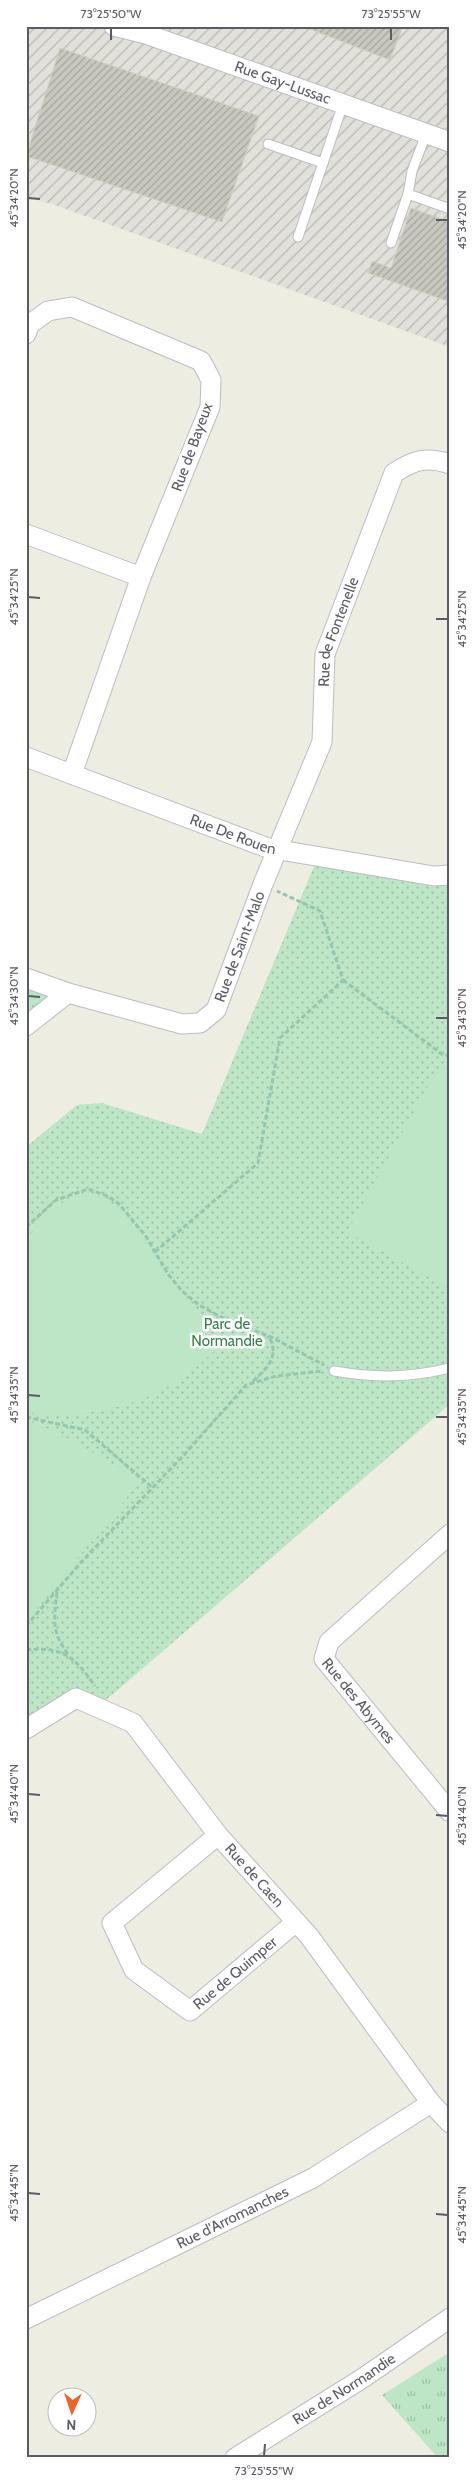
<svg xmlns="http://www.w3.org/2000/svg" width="476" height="2484" font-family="Cabin,sans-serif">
  <defs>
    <pattern id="industrial-furrows" width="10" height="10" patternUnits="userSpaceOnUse" patternTransform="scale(1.25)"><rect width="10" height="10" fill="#e1e0d9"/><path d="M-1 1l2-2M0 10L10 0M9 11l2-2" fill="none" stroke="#b9b9b4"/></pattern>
    <pattern id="grass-tufts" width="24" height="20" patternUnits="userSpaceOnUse" patternTransform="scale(1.25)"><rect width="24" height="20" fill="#bce6c6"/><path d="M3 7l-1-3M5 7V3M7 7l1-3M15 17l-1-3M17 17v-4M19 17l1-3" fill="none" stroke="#9cbea4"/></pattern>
    <pattern id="park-dots" width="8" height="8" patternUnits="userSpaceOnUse" patternTransform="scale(1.25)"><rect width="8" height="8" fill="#bce6c6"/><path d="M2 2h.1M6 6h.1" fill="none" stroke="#9cbea4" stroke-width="1.8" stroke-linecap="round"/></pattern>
    <pattern id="building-hatch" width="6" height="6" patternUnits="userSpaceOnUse" patternTransform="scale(1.25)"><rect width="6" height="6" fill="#c8c8be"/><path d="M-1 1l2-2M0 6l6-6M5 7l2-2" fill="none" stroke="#a5a69e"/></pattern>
  </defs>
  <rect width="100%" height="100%" fill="#edede1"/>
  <path fill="url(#industrial-furrows)" d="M26,26H450V347L52,204L26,197Z"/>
  <g fill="url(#grass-tufts)">
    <path d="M26,978L68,993L26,1026Z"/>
    <path d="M450,2352V2458H438L382,2395Z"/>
  </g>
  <path fill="url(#park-dots)" d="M318,857L450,875V1404L99,1706L76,1698L26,1729V1147L77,1105L102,1103L202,1134Z"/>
  <g fill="#bce6c6">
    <path d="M439,1067L450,1073V1275L444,1285L347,1232Z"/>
    <path d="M78,1196L98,1197L122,1209L220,1346C173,1390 143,1405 79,1414C61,1416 43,1418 26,1410V1240L53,1207Z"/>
    <path d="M26,1420L54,1431L141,1480L26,1622Z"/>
  </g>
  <g fill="url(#building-hatch)" stroke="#d2d1bf">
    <path d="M302,26H403L390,60Z"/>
    <path d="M60,48L259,116L222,222L26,156Z"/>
    <path d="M411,208L450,222V302L368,273L372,261L391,268Z"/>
  </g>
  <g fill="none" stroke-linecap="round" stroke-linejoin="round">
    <g stroke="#bcbdc3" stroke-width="11">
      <g id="service">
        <path d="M268,144L323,163"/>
        <path d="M408,194L412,171L426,134"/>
        <path d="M298,237L343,104"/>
        <path d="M391,243L408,194L450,209"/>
        <path d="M334,1371C376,1378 408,1378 450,1368"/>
      </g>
    </g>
    <g stroke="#bcbdc3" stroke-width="21">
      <g id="minor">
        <path id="s1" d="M114,26L146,34L450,142"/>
        <path d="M26,334L30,324L48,311L72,307L201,361L211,380L210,407L141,577L72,774"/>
        <path d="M26,534L141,577"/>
        <path id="s2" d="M26,757L268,848L434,876L450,875"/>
        <path id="s3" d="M26,978L68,993L182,1024L200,1023L216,1010L263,884L322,742L325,654L394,473C414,460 427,456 450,464"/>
        <path d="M26,1026L68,993"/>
        <path id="s4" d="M450,1534L329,1642L324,1659L450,1812"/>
        <path id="s5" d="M26,1729L76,1698L133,1723L218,1835L309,1936L431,2103L450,2123"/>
        <path id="s6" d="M218,1835L112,1923L134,1970L190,2011L296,1922"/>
        <path id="s7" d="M26,2319L313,2178L431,2103"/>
        <path id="s8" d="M235,2458L363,2378L450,2318"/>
      </g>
    </g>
    <g stroke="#95c7af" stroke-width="3" stroke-dasharray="5 2.5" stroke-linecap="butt">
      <path d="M343,980L443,1055H450"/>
      <path d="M26,1227L56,1200L88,1189L107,1196L118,1203L145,1235L168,1274L182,1291L199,1305L221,1317L273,1338L324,1365"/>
      <path d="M155,1252L258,1163L280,1038L343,980L320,911L277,891"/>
      <path d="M253,1381C267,1369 281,1354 268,1336"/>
      <path d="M26,1417L85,1430L153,1488"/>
      <path d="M57,1592C54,1618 51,1632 68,1654"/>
      <path d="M26,1626L83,1560L184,1455L246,1385L276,1376L323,1371"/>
      <path d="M26,1650C63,1646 75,1657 95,1686"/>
    </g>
    <use href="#service" stroke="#fff" stroke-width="9"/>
    <use href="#minor" stroke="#fff" stroke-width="19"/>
  </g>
  <path fill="none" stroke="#5a5c63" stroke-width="2" d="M111,40V28M391,40V28M28,198L40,199M436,220H448M28,597L40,598M436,619H448M28,996L40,997M436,1018H448M28,1395L40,1396M436,1417H448M28,1794L40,1795M436,1815L448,1816M28,2193L40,2194M436,2214L448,2215M264,2456L265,2444"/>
  <g text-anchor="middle" stroke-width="5" stroke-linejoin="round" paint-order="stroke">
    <g font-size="15" fill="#5a5c63" stroke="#fff">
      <text dy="5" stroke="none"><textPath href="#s1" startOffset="178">Rue Gay-Lussac</textPath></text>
      <text transform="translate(192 447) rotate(-70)" y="5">Rue de Bayeux</text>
      <text dy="5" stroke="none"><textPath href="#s3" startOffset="602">Rue de Fontenelle</textPath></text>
      <text dy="5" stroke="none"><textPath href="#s2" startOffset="221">Rue De Rouen</textPath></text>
      <text dy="5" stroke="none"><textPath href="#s3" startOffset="269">Rue de Saint-Malo</textPath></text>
      <text dy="5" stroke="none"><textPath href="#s4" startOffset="234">Rue des Abymes</textPath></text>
      <text dy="5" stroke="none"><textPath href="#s5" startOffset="316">Rue de Caen</textPath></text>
      <text dy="5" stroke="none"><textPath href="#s6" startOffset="318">Rue de Quimper</textPath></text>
      <text dy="5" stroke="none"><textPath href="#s7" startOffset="230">Rue d'Arromanches</textPath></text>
      <text dy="5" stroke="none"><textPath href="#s8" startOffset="129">Rue de Normandie</textPath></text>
    </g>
    <g font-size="15" fill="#318348" stroke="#fff">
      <text x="227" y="1329">Parc de<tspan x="227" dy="17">Normandie</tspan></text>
    </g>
  </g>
  <rect width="476" height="2484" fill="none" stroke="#ffffff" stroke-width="55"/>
  <g transform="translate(72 2412) rotate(183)"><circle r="24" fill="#ffffff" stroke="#bdbec1"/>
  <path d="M0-4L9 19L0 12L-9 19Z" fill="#ef6426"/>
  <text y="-8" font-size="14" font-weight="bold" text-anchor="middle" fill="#5a5c63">N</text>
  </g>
  <rect x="28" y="28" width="420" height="2428" fill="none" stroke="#5a5c63" stroke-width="2"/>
  <g font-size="12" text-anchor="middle" fill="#5a5c63">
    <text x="111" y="18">73°25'50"W</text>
    <text x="391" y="18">73°25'55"W</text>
    <text transform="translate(14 198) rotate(-90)" y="4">45°34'20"N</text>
    <text transform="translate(462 220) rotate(-90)" y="4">45°34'20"N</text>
    <text transform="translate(14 597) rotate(-90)" y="4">45°34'25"N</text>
    <text transform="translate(462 619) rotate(-90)" y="4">45°34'25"N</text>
    <text transform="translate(14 996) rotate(-90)" y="4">45°34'30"N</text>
    <text transform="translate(462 1018) rotate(-90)" y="4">45°34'30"N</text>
    <text transform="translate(14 1395) rotate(-90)" y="4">45°34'35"N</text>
    <text transform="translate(462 1417) rotate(-90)" y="4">45°34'35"N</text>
    <text transform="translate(14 1794) rotate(-90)" y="4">45°34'40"N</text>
    <text transform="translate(462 1816) rotate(-90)" y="4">45°34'40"N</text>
    <text transform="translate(14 2193) rotate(-90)" y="4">45°34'45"N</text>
    <text transform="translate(462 2215) rotate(-90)" y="4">45°34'45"N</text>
    <text x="264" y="2475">73°25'55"W</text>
  </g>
</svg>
